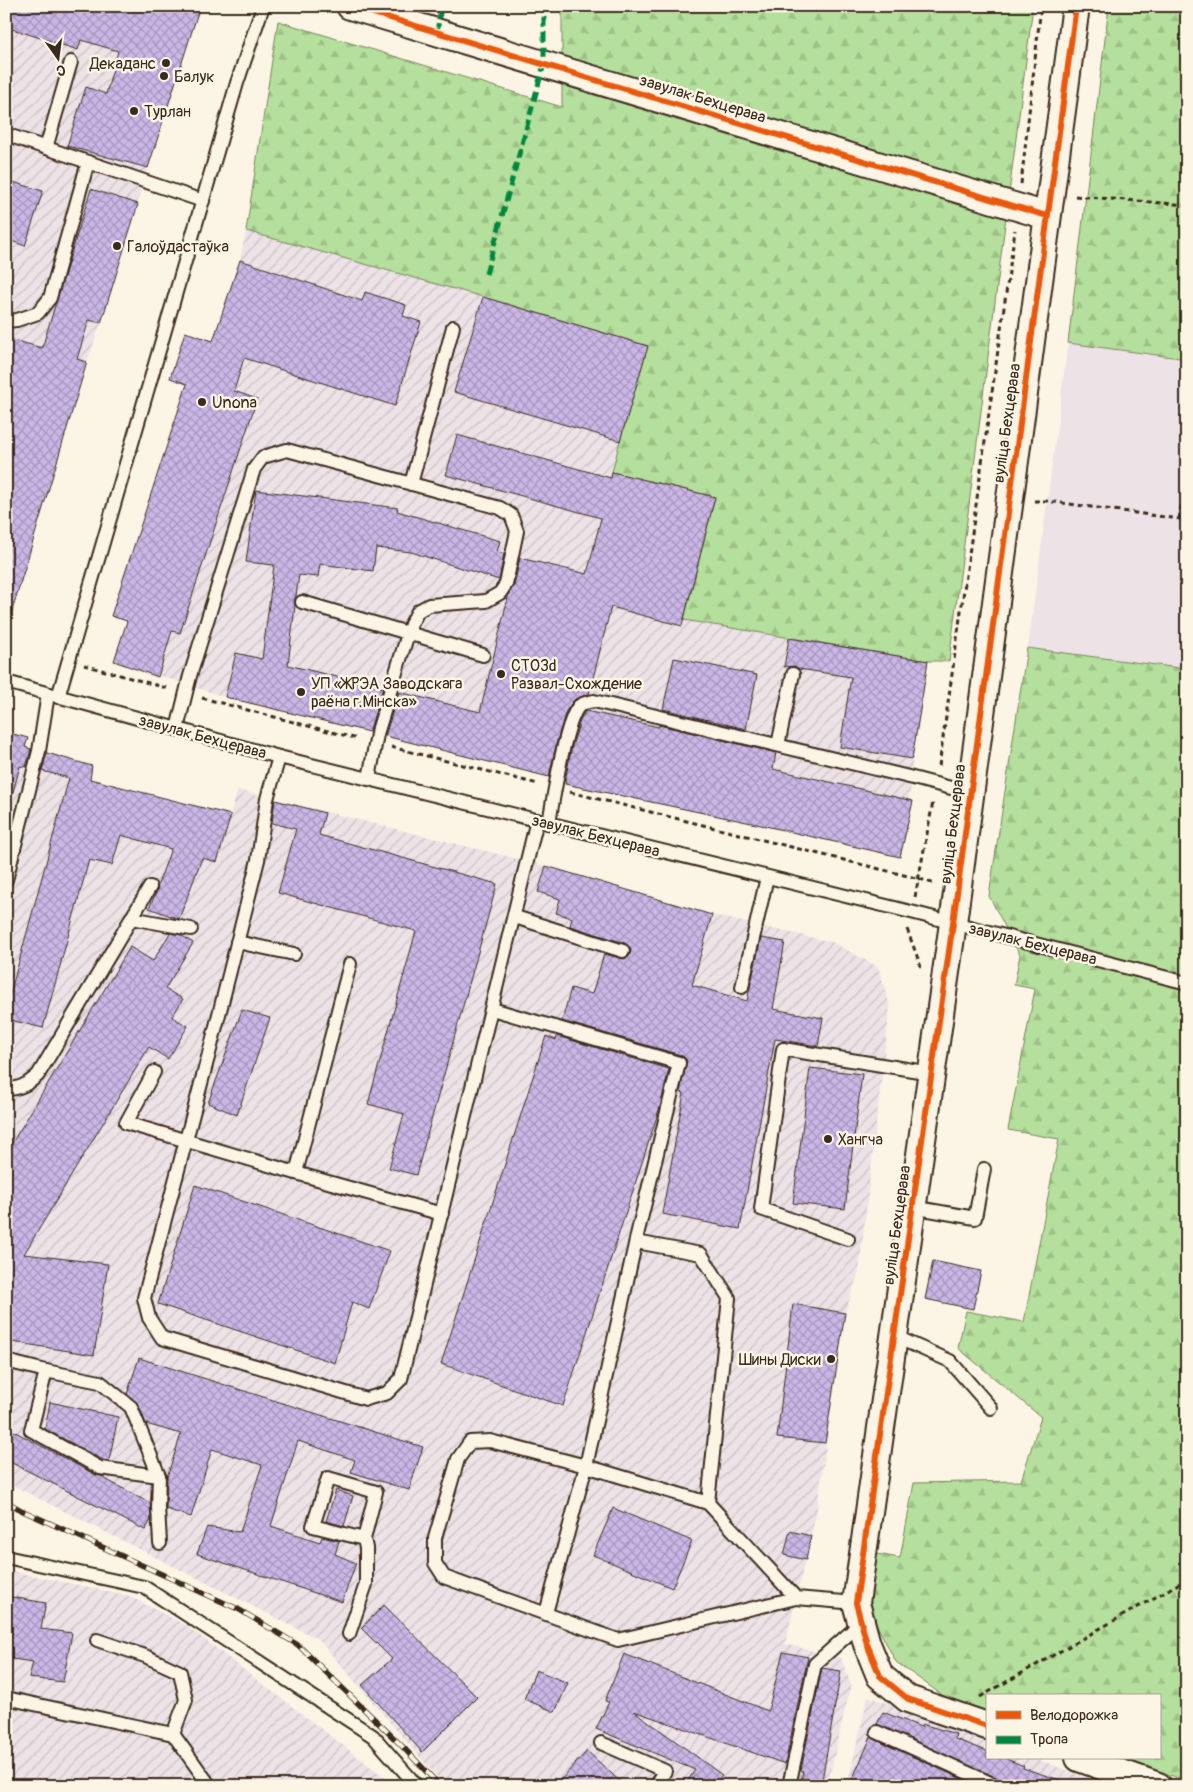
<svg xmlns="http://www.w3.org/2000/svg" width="1193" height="1792" font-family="Pangolin,sans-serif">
  <defs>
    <pattern id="industrial-furrows" width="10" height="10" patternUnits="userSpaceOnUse" patternTransform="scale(1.25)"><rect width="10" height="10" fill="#ede2e6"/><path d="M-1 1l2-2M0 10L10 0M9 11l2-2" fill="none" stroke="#ccc2c5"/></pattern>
    <pattern id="forest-firs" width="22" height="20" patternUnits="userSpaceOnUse" patternTransform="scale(1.25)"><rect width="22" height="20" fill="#b5df9c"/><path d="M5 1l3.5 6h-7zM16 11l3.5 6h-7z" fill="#9dc086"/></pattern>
    <pattern id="building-cross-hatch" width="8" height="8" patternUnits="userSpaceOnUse" patternTransform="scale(1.25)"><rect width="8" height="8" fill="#cbb7e7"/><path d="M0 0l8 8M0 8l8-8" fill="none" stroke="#a695bb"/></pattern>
  </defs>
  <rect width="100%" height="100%" fill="#fcf5e5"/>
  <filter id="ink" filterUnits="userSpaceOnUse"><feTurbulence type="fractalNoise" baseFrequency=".02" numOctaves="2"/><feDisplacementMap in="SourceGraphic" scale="10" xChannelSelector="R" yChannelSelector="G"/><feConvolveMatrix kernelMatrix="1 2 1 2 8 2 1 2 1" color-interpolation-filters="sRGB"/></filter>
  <g filter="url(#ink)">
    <path fill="#ede2e6" d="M1068,343L1187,359V669L1028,648Z"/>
    <g fill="url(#industrial-furrows)">
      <path d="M6,6H200L148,168L101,323L87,362L6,629Z"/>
      <path d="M246,231L483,297L648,346L620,441L715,497L856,649L912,759L913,778L895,856L761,825L565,784L545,776L225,697L114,661L127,621L111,616L187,384L170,378L185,332L213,341L240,260Z"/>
      <path d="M6,732L28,738L26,747L92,766L90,779L230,815L238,790L546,866L712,915L832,942L878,967L890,1006L859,1271L845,1313L816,1515L785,1644L841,1658L851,1685L827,1786H445L318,1639L6,1482Z"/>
      <path d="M6,1570L127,1595L187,1626L396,1786H6Z"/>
      <path d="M868,1696L987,1741V1758H1034L1108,1786H847Z"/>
    </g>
    <g fill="url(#forest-firs)" stroke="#78845d">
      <path d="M562,6H1033L949,661H928L684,620L715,497L612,472L620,441L648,346L483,297L246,231L278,21L562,107Z"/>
      <path d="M1109,6H1187V359L1068,343Z"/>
      <path d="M1027,648L1187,669V1781L1121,1758H1159V1696H987V1712L945,1697L896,1662L869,1610L877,1554L900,1558L914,1483L1021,1481L1041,1417L958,1348L966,1311L1024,1322L1059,1139L1008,1130L1035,989L1014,985L1020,955L989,896Z"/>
    </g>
    <g fill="url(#building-cross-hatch)" stroke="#3b2a1e">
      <path d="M6,6H200L148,168L67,146L86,87L106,94L118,51L81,40L78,50L6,27Z"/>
      <path d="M6,180L43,191L25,246L6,239Z"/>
      <path d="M91,189L138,204L101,323L89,320L77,359L87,362L11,614L6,613V338L42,348Z"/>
      <path d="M240,260L362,301L365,292L406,305L403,316L421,322L395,406L244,358L234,391L257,399L180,633L172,631L158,677L114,661L127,621L111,616L187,384L170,378L185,332L213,341Z"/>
      <path d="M483,297L648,346L620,441L454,392Z"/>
      <path d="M457,435L611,478L612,472L715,497L682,626L611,607L589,694L575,699L566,711L557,741L549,777L385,736L399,692L480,712L509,593L514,586L520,558L587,574L601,518L446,475Z"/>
      <path d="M256,490L398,508L397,511L500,541L497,552L504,554L499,580L411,552L376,548L373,571L320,564L318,577L299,575L296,596L294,600L295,606L288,665L383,688L369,732L225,697L236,653L262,659L274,565L246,562Z"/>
      <path d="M789,638L928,661L912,759L840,747L851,677L799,669L794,666L784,667Z"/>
      <path d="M674,658L757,675L746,729L663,709Z"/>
      <path d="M586,711L659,727V725L776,753L773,769L913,801L900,857L761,825L565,784L566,781H565L572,746L581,718Z"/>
      <path d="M6,732L28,738L25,747L31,749L26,767L20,766L12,796L6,795Z"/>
      <path d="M47,753L92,766L90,779L231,815L217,862L202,858L179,919L149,908L157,891L158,884L171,849L121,835L112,865L89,860L43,1028L6,1019V1009L69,778L42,771Z"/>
      <path d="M275,800L325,813L319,835L497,884L416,1175L389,1168L404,1114L368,1104L416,931L278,893L296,829L272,823Z"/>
      <path d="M546,866L712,915L692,985L747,1001L761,938L785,942L773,1009L823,1018L818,1046L775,1039L740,1229L662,1214L684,1093L680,1092L687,1060L681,1055L562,1021L571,988L592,994L604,954L624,959L629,957L631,950L625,943L570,926L572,918L556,913L560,899L538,892Z"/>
      <path d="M170,933L181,935L193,943L165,989L183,999L172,1017L188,1026L168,1059L149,1047L24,1254L108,1264L94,1355L6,1341V1153L130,947L153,961Z"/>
      <path d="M242,1010L270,1018L237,1115L208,1103Z"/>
      <path d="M546,1036L556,1040L557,1036L669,1069L660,1107L563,1406L441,1364Z"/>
      <path d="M810,1068L862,1074L845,1209L793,1203Z"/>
      <path d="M195,1185L390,1251L369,1309L352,1302L335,1363L158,1304Z"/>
      <path d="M933,1261L981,1271L973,1309L925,1299Z"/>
      <path d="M793,1304L845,1313L825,1443L777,1438Z"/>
      <path d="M139,1358L423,1447L409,1490L351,1472L355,1460L298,1441L271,1526L320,1542L322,1537L339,1541L335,1554L356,1563L342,1602L197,1554L207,1527L240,1532L262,1465L212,1449L191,1517L166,1509L167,1477L181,1434L146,1424L138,1404L127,1394Z"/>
      <path d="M50,1402L118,1417L109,1461L103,1460L45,1429Z"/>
      <path d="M6,1427L96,1475L105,1477V1479L150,1503L151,1520L145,1530L6,1460Z"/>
      <path d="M336,1490L353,1496L344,1526L326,1521Z"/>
      <path d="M613,1508L692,1541L672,1588L593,1555Z"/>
      <path d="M790,1531L811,1536L806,1560L784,1555Z"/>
      <path d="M6,1596L46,1603L41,1629L72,1633L63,1682L29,1678L33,1662L6,1658Z"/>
      <path d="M384,1605L477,1697L422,1752L362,1685L392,1659L361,1628Z"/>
      <path d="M783,1652L808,1657L785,1764L634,1711L722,1775L714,1786H684L695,1770L596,1729L609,1702L605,1701L624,1654L768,1711Z"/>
      <path d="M822,1668L841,1671L821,1786H800L803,1771L801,1770Z"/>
      <path d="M536,1670L568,1683L555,1712L524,1699Z"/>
      <path d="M883,1712L921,1727L922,1724L956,1734L955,1739L987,1751V1758H1004L1024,1766L1023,1768L1066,1782L1065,1786H1005L1000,1779L877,1724Z"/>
      <path d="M871,1737L874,1739L977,1786H865L852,1780Z"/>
      <path d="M587,1751L625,1786H555Z"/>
    </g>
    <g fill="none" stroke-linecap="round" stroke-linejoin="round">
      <g stroke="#3b2a1e" stroke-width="16">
        <g id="service">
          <path d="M6,137L11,136L203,201"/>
          <path d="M46,148L71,62"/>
          <path d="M6,321L17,320L38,313L50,298L88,162"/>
          <path d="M411,484L453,327"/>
          <path d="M302,602L483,655"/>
          <path d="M6,682L279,757L911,912L1187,983"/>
          <path d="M58,697L237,83L263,6"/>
          <path d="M177,729L190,676L254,469L263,457L287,450L500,508L511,515L517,531L506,584L500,593L486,601L429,605L418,611L411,624L377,734L369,779"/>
          <path d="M778,745L793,674"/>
          <path d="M279,757L267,799L258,860L211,1046L144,1298L149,1318L162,1338L366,1399L387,1393L401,1379L537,820"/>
          <path d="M549,823C553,800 565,721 579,706C582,703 589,702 594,701L913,778L970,793"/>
          <path d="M6,880L39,751L48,694"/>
          <path d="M515,917L623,951"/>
          <path d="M131,918L191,929"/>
          <path d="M237,942L294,954"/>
          <path d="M742,987L767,877"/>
          <path d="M492,1009L679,1063L638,1231L586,1466L546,1613"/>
          <path d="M154,1072L126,1123L296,1173L350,964"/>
          <path d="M6,1089C20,1089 28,1084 38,1075L150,887"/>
          <path d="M296,1173L442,1214"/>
          <path d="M912,1207L975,1218L984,1169"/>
          <path d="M848,1239L761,1209L783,1049L931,1073"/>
          <path d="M636,1242L701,1254L729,1298L708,1503L796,1598L856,1603"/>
          <path d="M894,1336L950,1361L991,1408"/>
          <path d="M6,1361L46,1371"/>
          <path d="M46,1371L100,1382L131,1407L159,1476L100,1468L31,1430Z"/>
          <path d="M159,1476L158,1507L160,1543"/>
          <path d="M708,1503L586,1466L490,1441L470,1442L458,1459L435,1538V1563L444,1577L618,1640L796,1598"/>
          <path d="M6,1557L144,1587L373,1736L417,1786"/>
          <path d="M349,1634L366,1584V1548L364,1539L376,1492L328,1478L313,1526L364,1539"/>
          <path d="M97,1640L145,1656L180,1672L186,1700L173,1734"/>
          <path d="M6,1698L173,1734L210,1786"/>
          <path d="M877,1732L997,1786"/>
          <path d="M601,1743L665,1771L656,1786"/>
          <path d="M789,1786L815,1664L861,1623"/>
        </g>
      </g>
      <g stroke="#3b2a1e" stroke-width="30">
        <g id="minor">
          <path d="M350,6L1047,216"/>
          <path d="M987,1726L908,1699L880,1676L867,1644L856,1603L953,923L1076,6"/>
          <path d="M1079,1758L1158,1786"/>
        </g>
      </g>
      <g stroke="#3b2a1e" stroke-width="3" stroke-dasharray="5 4" stroke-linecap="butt">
        <path d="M1021,184L1041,6"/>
        <path d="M1075,196L1187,205"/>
        <path d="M1034,501H1047L1187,520"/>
        <path d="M1179,519L1187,473"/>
        <path d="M84,665L170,689"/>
        <path d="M202,698L358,739"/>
        <path d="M391,747L538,784"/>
        <path d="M939,766L1015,230"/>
        <path d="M570,792L920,879L935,884"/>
        <path d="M915,897L933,802"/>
        <path d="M907,929L921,967"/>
        <path d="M980,1697L1187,1579"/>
      </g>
      <use href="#service" stroke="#fcf5e5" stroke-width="12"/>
      <use href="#minor" stroke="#fcf5e5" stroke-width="26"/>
      <g stroke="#3b2a1e" stroke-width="5.5">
        <path id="rail" d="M6,1501L21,1510L238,1609L298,1645L400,1744L440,1786"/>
      </g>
      <use href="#rail" stroke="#fcf5e5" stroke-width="4" stroke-dasharray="11" stroke-linecap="butt"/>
      <g stroke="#00873e" stroke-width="5" stroke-dasharray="10 5" stroke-linecap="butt">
        <path d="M437,33L441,6"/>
        <path d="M486,274L544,64V6"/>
      </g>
      <g stroke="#fcf5e5" stroke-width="9">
        <g id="cycleway">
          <path d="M350,6L1047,216"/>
          <path d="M987,1726L908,1699L880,1676L867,1644L856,1603L953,923L1076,6"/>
        </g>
      </g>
      <use href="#cycleway" stroke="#e8590c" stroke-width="6"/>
    </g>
  </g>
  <g fill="#3b2a1e" stroke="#fcf5e5" stroke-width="2">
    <circle cx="166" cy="63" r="5"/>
    <circle cx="164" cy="76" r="5"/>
    <circle cx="134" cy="111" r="5"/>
    <circle cx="117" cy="246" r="5"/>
    <circle cx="202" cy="402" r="5"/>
    <circle cx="501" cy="674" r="5"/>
    <circle cx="301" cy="692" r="5"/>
    <circle cx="828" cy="1139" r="5"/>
    <circle cx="831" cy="1359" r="5"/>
  </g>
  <g text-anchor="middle" stroke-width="5" stroke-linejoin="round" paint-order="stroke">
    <g font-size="16" fill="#3b2a1e" stroke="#fcf5e5" text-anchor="start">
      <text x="156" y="69" text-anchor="end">Декаданс</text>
      <text x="174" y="82">Балук</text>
      <text x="144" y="117">Турлан</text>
      <text x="127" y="252">Галоўдастаўка</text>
      <text x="212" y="408">Unona</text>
      <text x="511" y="671">СТО3d<tspan x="511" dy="18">Развал-Схождение</tspan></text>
      <text x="311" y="689">УП «ЖРЭА Заводскага<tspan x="311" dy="18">раёна г.Мінска»</tspan></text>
      <text x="838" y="1145">Хангча</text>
      <text x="821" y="1365" text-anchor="end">Шины Диски</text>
    </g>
    <g font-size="16" fill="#3b2a1e" stroke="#fcf5e5">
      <text transform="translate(703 98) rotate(17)" y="6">завулак Бехцерава</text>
      <text transform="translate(1006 423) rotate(-82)" y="6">вуліца Бехцерава</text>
      <text transform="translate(203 736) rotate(15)" y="6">завулак Бехцерава</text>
      <text transform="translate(952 824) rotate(-83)" y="6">вуліца Бехцерава</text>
      <text transform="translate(596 835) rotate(14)" y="6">завулак Бехцерава</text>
      <text transform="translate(1033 943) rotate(14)" y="6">завулак Бехцерава</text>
      <text transform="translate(896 1225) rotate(-82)" y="6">вуліца Бехцерава</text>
    </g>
  </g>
  <rect width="1193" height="1792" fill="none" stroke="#fcf5e5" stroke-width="25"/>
  <rect x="12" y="12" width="1168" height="1767" fill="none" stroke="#3b2a1e" stroke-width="2" filter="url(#ink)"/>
  <rect x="986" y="1694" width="175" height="65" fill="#fcf5e5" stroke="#afa495"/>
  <rect x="996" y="1711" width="25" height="8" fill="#e8590c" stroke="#afa495"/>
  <text x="1030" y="1720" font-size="15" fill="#3b2a1e">Велодорожка</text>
  <rect x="996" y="1736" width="25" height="8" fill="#00873e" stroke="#afa495"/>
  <text x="1030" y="1744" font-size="15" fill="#3b2a1e">Тропа</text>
  <g transform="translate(58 58) rotate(166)" stroke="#fcf5e5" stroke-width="4" paint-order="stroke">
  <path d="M0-4L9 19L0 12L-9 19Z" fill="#3b2a1e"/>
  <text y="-8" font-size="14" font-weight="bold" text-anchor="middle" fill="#3b2a1e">С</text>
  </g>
</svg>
